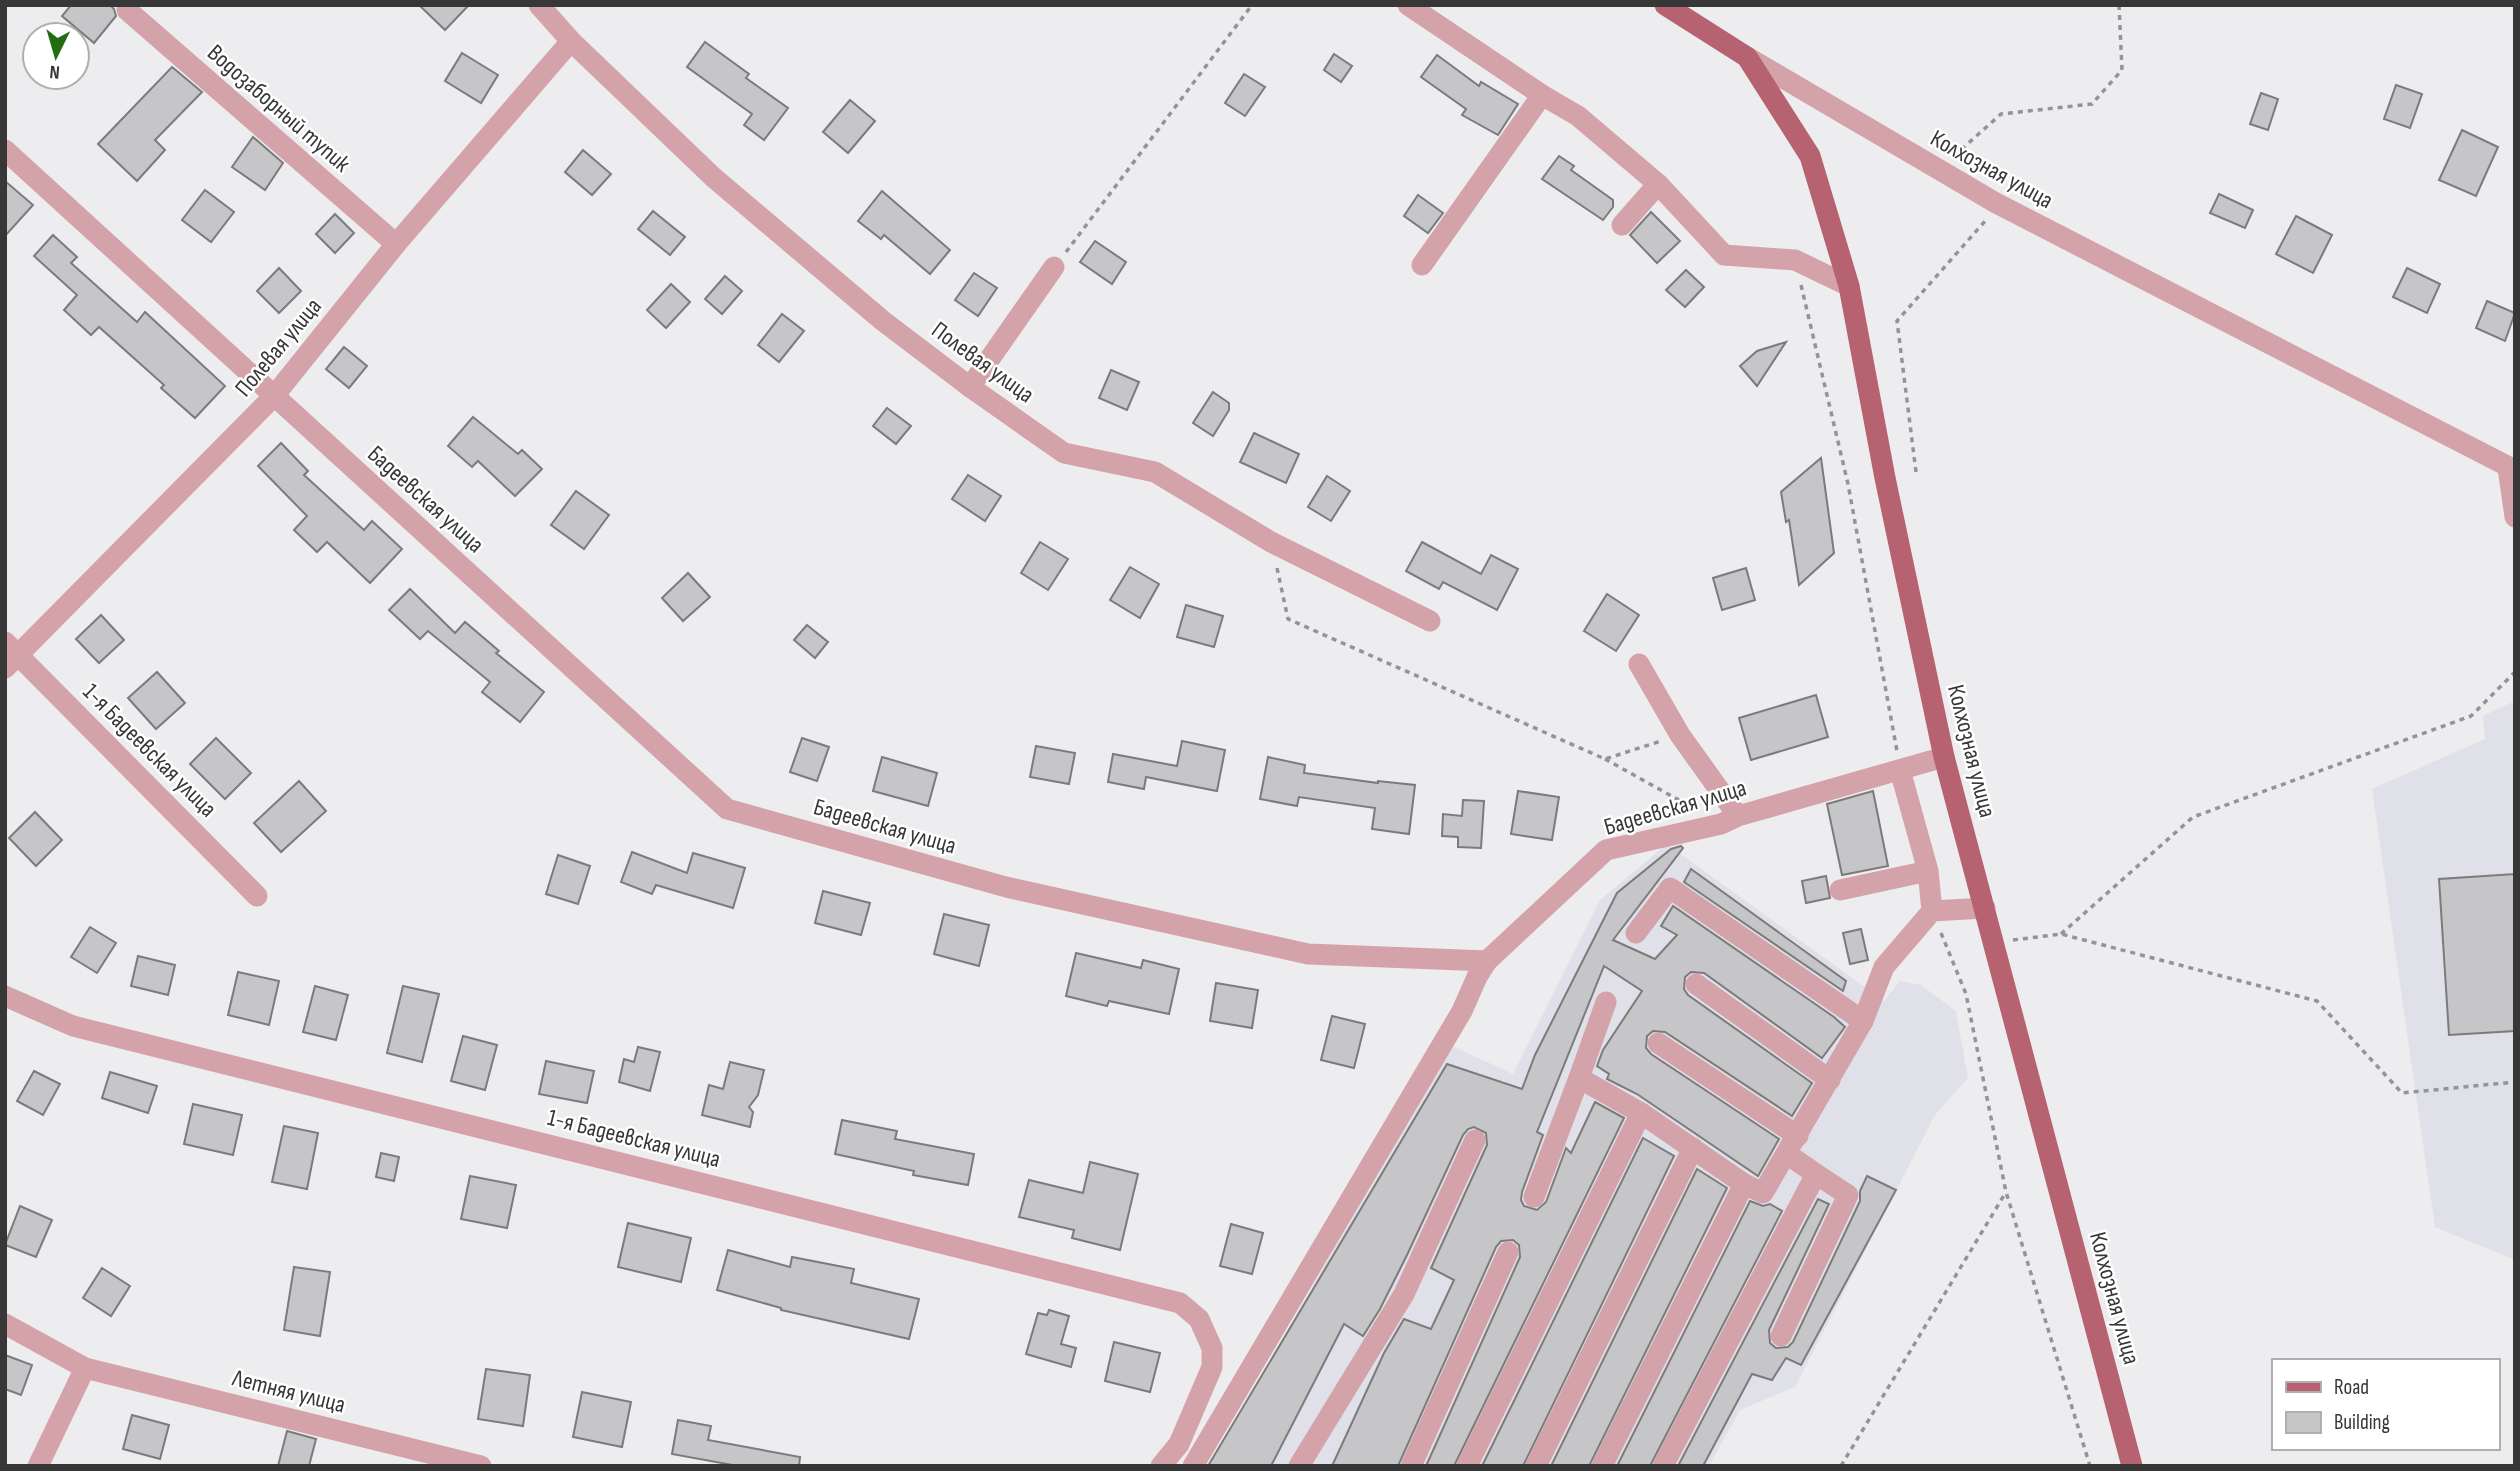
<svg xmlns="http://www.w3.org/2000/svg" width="2520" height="1471" font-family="'Sofia Sans Condensed',sans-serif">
  <rect width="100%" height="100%" fill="#ededf0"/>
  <g fill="#e0e0e9">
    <path d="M2510,703H2515V1260L2435,1227L2372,789L2485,739L2483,716Z"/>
    <path d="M1667,844L1884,1001L1900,981L1921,985L1956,1011L1968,1078L1935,1115L1795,1387L1740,1410L1709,1466H1210L1450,1045L1513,1074L1600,900Z"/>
  </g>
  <g fill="#c6c6c9" stroke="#7b7b7e" stroke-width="2">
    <path d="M71,5H110L114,9L116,16L94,43L62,16Z"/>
    <path d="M419,5H469L445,30Z"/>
    <path d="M705,42L749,74L746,78L788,108L764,140L744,125L752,114L687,67Z"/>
    <path d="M462,53L498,75L481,103L445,81Z"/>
    <path d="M1334,54L1352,66L1341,82L1324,70Z"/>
    <path d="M1437,55L1479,86L1481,82L1518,104L1498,135L1462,115L1466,109L1421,77Z"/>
    <path d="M172,67L202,92L155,140L165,150L137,181L98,144Z"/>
    <path d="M1244,74L1265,87L1245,116L1225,103Z"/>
    <path d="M2396,85L2422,94L2410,128L2384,119Z"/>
    <path d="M2261,93L2278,99L2268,130L2250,124Z"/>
    <path d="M850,100L875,121L848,153L823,132Z"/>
    <path d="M2462,130L2498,147L2476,196L2439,180Z"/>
    <path d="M253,137L283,163L265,190L232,167Z"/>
    <path d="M583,150L611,174L592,195L565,172Z"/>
    <path d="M1559,156L1574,166L1571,170L1613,200V207L1603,220L1542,179Z"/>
    <path d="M5,181L33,205L5,236Z"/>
    <path d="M205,190L234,212L211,242L182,220Z"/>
    <path d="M882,191L950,250L930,274L884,235L881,239L858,221Z"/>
    <path d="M2219,194L2253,210L2245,228L2210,213Z"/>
    <path d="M1418,195L1443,213L1428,233L1404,216Z"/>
    <path d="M653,211L685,237L670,255L638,229Z"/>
    <path d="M1651,212L1680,241L1657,263L1630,235Z"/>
    <path d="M335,214L354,233L335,253L316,234Z"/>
    <path d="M2296,216L2332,235L2313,273L2276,254Z"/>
    <path d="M53,235L77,257L71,263L137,322L145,312L225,386L195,418L161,388L164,385L99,327L91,335L64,310L77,295L34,256Z"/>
    <path d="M1095,241L1126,262L1112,284L1080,262Z"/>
    <path d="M279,268L301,291L279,313L257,291Z"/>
    <path d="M2407,268L2440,284L2427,313L2393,297Z"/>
    <path d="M1686,270L1704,287L1685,307L1666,290Z"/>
    <path d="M974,273L997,288L978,316L955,300Z"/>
    <path d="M725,276L742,291L722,314L705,299Z"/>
    <path d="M671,284L690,302L666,328L647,310Z"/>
    <path d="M2487,301L2515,313L2505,341L2476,328Z"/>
    <path d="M782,314L804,331L779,362L758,345Z"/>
    <path d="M1786,342L1757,386L1740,366L1757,351Z"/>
    <path d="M344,347L367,366L349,388L326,369Z"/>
    <path d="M1111,370L1139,382L1127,410L1099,398Z"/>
    <path d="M1213,392L1229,403V410L1213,436L1193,423Z"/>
    <path d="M887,408L911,426L896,444L873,426Z"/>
    <path d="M473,417L518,454L522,450L542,469L515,496L478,461L472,467L448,446Z"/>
    <path d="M1254,433L1299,454L1286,483L1240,462Z"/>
    <path d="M281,443L308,471L304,475L364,530L372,521L402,549L370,583L327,542L317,552L294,530L307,516L258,466Z"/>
    <path d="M1821,458L1834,553L1799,585L1789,520L1786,522L1781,492Z"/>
    <path d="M968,475L1001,496L985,521L952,499Z"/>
    <path d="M1327,476L1350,491L1331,521L1308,507Z"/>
    <path d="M576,491L609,515L584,549L551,525Z"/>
    <path d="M1040,542L1068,559L1048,590L1021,573Z"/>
    <path d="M1422,542L1481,574L1491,555L1518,569L1497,610L1443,582L1439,589L1406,571Z"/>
    <path d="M1130,567L1159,584L1140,618L1110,600Z"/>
    <path d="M1746,568L1755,600L1722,610L1713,578Z"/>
    <path d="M688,573L710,597L683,621L662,598Z"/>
    <path d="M410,589L455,633L465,622L499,651L496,653L544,692L520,722L482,692L490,682L428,631L420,639L389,610Z"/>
    <path d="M1607,594L1639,615L1616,651L1584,631Z"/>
    <path d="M1186,605L1223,616L1214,647L1177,637Z"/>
    <path d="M101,615L124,640L99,663L76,639Z"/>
    <path d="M807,625L828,642L815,658L794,640Z"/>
    <path d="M157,672L185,703L156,729L128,698Z"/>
    <path d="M1816,695L1828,737L1751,760L1739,718Z"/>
    <path d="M216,738L251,773L225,799L190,764Z"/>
    <path d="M802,738L829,747L817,781L790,772Z"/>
    <path d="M1182,741L1225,750L1217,791L1146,777L1144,789L1108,782L1113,754L1177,766Z"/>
    <path d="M1036,746L1075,753L1069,784L1030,777Z"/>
    <path d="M882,757L937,773L928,806L873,791Z"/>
    <path d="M1268,757L1305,765L1304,773L1378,783V781L1415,785L1409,834L1372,829L1375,808L1299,797L1297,806L1260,799Z"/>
    <path d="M299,781L326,811L281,852L254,823Z"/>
    <path d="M1518,791L1559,797L1552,840L1511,834Z"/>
    <path d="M1873,791L1888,866L1842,875L1827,804Z"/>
    <path d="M1463,800L1484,801L1481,848L1458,847V837L1442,836L1443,814L1462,816Z"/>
    <path d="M35,812L62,840L36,866L9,838Z"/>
    <path d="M1681,846L1683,848L1613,940L1655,959L1677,935L1661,926L1673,906L1834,1017L1845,1027L1822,1058L1704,973L1691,972L1685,977L1684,989L1688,995L1812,1083L1792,1116L1665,1032L1653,1031L1647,1036L1646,1048L1651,1054L1779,1139L1758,1176L1637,1094L1607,1079L1609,1074L1597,1066L1603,1050L1642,991L1604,966L1537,1132L1543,1135L1522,1192L1521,1200L1524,1206L1537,1210L1546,1202L1566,1148L1571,1153L1595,1102L1624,1118L1454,1466H1426L1520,1257L1519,1245L1513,1240L1501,1241L1496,1247L1398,1466H1332L1384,1353L1404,1319L1431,1329L1454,1280L1431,1268L1487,1145L1486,1133L1474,1127L1468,1129L1463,1135L1407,1255L1380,1309L1363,1336L1344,1324L1271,1466H1208L1447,1064L1522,1089L1535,1055L1617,893L1671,849Z"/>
    <path d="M632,852L687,873L693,853L745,868L733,908L656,885L652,894L621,882Z"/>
    <path d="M558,855L590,866L578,904L546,894Z"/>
    <path d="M1691,869L1846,981L1843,991L1684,882Z"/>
    <path d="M2515,874V1031L2449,1035L2439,879Z"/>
    <path d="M1826,876L1830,898L1806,903L1802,881Z"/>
    <path d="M823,891L870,903L861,935L815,923Z"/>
    <path d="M944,914L989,925L979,966L934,954Z"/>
    <path d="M90,927L116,943L97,973L71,957Z"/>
    <path d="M1861,929L1868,960L1850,964L1843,933Z"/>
    <path d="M1076,953L1141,968L1143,960L1179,969L1169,1014L1109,1001L1107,1006L1066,996Z"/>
    <path d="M138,956L175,965L168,995L131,986Z"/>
    <path d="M238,972L279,981L269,1025L228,1015Z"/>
    <path d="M1216,983L1258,990L1252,1028L1210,1021Z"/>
    <path d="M315,986L348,995L336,1040L303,1032Z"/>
    <path d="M403,986L439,994L422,1062L387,1053Z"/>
    <path d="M1332,1016L1365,1024L1354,1068L1321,1060Z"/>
    <path d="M463,1036L497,1045L485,1090L451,1081Z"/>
    <path d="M638,1047L660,1052L650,1091L619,1082L624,1059L634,1062Z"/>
    <path d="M546,1061L594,1071L587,1103L539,1094Z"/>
    <path d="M730,1062L764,1070L758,1095L749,1107L753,1112L750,1127L702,1115L709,1085L723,1089Z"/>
    <path d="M34,1071L60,1084L43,1115L17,1101Z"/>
    <path d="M110,1072L157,1086L148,1113L102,1098Z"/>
    <path d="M193,1104L242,1115L233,1155L184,1144Z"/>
    <path d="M842,1120L897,1131L895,1139L974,1154L968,1185L913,1175L914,1171L835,1154Z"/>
    <path d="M284,1126L318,1133L307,1189L272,1182Z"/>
    <path d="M1643,1138L1674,1156L1523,1466H1482Z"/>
    <path d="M381,1153L399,1157L394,1181L376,1177Z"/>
    <path d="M1090,1162L1138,1174L1120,1250L1072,1238L1074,1230L1019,1217L1029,1180L1083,1193Z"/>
    <path d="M1697,1169L1727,1188L1589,1466H1551Z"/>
    <path d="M470,1176L516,1185L507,1228L461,1219Z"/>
    <path d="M1867,1176L1896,1190L1801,1365L1786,1358L1772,1380L1752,1374L1703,1466H1678L1818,1199L1829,1204L1769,1330L1770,1343L1776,1348L1788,1347L1793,1342L1860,1201V1191Z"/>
    <path d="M1750,1201L1763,1206L1770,1204L1782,1211L1650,1466H1617Z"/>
    <path d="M20,1206L52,1220L36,1257L5,1245Z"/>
    <path d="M628,1223L691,1238L681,1282L618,1267Z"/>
    <path d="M1231,1224L1263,1233L1252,1274L1220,1266Z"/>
    <path d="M728,1250L790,1267L792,1257L854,1269L851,1283L919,1299L909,1339L781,1310V1308L717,1290Z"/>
    <path d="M294,1267L330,1272L320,1336L284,1330Z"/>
    <path d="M102,1268L130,1286L111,1316L83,1298Z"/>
    <path d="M1049,1310L1069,1316L1061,1344L1076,1348L1071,1367L1026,1354L1038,1313L1047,1315Z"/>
    <path d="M1114,1342L1160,1353L1150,1392L1105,1381Z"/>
    <path d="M5,1355L32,1365L21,1395L5,1389Z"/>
    <path d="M486,1369L530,1375L523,1426L478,1419Z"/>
    <path d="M582,1392L631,1402L622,1447L573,1437Z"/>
    <path d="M132,1415L169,1425L160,1459L123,1449Z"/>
    <path d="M678,1420L711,1426L708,1440L800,1457L799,1466H738L672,1454Z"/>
    <path d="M287,1431L316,1439L309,1466H278Z"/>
  </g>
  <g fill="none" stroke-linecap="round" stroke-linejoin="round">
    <g stroke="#949496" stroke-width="3.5" stroke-dasharray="5 5" stroke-linecap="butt">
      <path d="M1954,156L2001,114L2092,104L2122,70L2119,5"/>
      <path d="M1066,252L1252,5"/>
      <path d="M1801,285L1848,484L1897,751"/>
      <path d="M1916,472L1897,321L1986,220"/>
      <path d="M1277,568L1288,619L1605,759L1661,741"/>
      <path d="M1605,759L1695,809"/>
      <path d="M1941,933L1966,994L2006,1192L2090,1466"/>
      <path d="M2061,934L2193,817L2471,716L2515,672"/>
      <path d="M2013,940L2061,934L2317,1001L2402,1093L2515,1082"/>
      <path d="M1841,1466L2006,1192"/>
    </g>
    <g stroke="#d4a3aa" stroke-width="21">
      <path d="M539,5L571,41L713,177L883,321L970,387L1064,453L1155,472L1271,542L1430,621"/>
      <path d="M1408,5L1542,95L1578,116L1658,184L1724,255L1795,260L1849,286"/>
      <path d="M127,10L396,244"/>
      <path d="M1747,57L1996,203L2515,470"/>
      <path d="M5,150L727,809L1006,887L1308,954L1487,961L1606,850L1721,824L1738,816L1944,757"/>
      <path d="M1622,225L1658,184"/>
      <path d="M1422,265L1542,95"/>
      <path d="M970,387L1054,267"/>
      <path d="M2508,468L2515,517"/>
      <path d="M5,642L257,896"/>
      <path d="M1639,664L1680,735L1738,816"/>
      <path d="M5,668L274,396L396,244L571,41"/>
      <path d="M1900,770L1928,871L1932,911"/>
      <path d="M1840,890L1928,871"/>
      <path d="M1636,933L1670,888L1863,1021"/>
      <path d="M1696,984L1830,1080"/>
      <path d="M5,996L73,1026L1180,1303L1199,1319L1212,1348V1367L1179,1444L1161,1466"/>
      <path d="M1606,1002L1579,1078L1641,1113"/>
      <path d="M1658,1043L1798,1136"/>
      <path d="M1534,1197L1579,1078"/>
      <path d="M5,1324L85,1368"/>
      <path d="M1781,1336L1848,1195L1816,1174"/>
      <path d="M38,1466L85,1368L481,1466"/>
      <path d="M1193,1466L1462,1011L1477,977L1487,961"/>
      <path d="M1299,1466L1404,1294L1475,1140"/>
      <path d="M1411,1466L1508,1252"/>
      <path d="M1467,1466L1641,1113L1744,1184"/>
      <path d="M1536,1466L1693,1148"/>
      <path d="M1602,1466L1744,1184L1763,1193L1863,1021L1884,967L1932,911L1985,908"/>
      <path d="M1663,1466L1816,1174L1787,1154"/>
    </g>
    <path stroke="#b76271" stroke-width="21" d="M1665,5L1747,57L1810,156L1849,286L1885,478L1944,757L2132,1466"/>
  </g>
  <g text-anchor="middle" stroke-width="5" stroke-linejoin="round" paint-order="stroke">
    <g font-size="24" fill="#373738" stroke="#fff">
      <text transform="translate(279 108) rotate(41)" y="8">Водозаборный тупик</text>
      <text transform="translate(1992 169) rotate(29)" y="8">Колхозная улица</text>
      <text transform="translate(278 347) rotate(-50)" y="8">Полевая улица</text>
      <text transform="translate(983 362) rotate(36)" y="8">Полевая улица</text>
      <text transform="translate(426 499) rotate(42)" y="8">Бадеевская улица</text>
      <text transform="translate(150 750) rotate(45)" y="8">1-я Бадеевская улица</text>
      <text transform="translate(1972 751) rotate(76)" y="8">Колхозная улица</text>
      <text transform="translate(1675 807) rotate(-16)" y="8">Бадеевская улица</text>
      <text transform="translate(885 826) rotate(16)" y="8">Бадеевская улица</text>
      <text transform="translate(634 1138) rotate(14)" y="8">1-я Бадеевская улица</text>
      <text transform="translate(2115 1298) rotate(75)" y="8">Колхозная улица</text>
      <text transform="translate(289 1391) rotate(14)" y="8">Летняя улица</text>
    </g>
  </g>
  <rect width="2520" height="1471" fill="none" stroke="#373738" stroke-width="14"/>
  <rect x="2272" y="1359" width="228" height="91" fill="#ffffff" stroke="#afafaf" stroke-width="2"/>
  <rect x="2286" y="1382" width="35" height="10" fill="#b76271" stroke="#afafaf" stroke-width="2"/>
  <text x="2334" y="1394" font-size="21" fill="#373738">Road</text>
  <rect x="2286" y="1412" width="35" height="21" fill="#c6c6c9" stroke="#afafaf" stroke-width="2"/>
  <text x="2334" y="1429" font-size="21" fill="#373738">Building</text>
  <g transform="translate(56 56) rotate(185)"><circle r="33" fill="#ffffff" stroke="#afafaf" stroke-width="2"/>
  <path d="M0-5L12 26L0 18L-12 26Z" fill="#216e12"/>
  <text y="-10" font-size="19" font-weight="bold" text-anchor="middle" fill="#373738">N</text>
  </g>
</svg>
